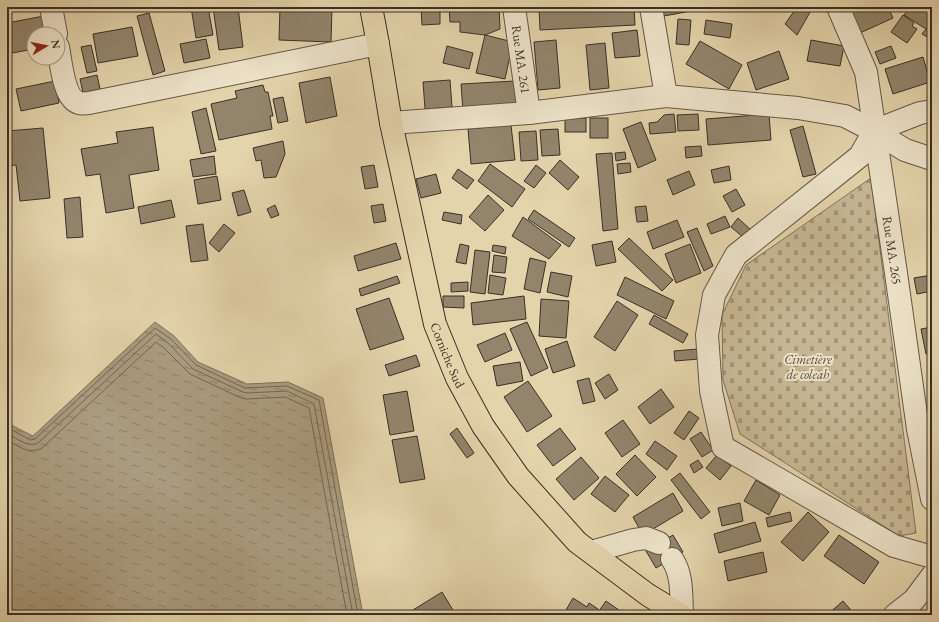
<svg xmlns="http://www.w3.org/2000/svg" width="939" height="622" font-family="'EB Garamond',serif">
  <defs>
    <pattern id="cemetery-stones" width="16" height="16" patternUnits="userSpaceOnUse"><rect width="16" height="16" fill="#c7b895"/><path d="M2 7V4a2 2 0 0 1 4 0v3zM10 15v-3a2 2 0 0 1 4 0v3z" fill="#a3967a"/></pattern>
    <pattern id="water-ripples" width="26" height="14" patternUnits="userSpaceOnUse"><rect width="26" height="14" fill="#aa9c7f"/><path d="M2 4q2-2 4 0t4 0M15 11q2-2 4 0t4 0" fill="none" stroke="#8b8068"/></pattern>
  </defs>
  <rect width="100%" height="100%" fill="#e4d4ac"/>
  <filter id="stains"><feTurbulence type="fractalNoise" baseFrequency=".005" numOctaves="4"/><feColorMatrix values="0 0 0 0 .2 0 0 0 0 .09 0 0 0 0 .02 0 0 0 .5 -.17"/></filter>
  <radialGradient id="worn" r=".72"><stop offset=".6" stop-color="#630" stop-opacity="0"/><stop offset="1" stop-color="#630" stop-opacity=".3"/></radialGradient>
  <path fill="url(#cemetery-stones)" stroke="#80745e" d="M871,178L916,533L899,536L740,434L723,380L722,315L746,265Z"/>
  <path fill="url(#water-ripples)" stroke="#7d715c" d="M155,322L174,336L198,362L247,384L288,382L323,398L363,615H7V423L33,436Z"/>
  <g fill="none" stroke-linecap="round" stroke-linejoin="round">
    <g stroke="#726653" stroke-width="1">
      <path d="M7,427L30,440L35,439L155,328L171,339L196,365L245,388L287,386L319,400L358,615"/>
      <path d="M7,433C16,438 28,448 38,443L156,334L168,343L193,369L243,392L247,393L287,391L314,404L353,615"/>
      <path d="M7,440C18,446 29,455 42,448L156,342L164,348L190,374L241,398L247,399L285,397L309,408L347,615"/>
    </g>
  </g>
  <g fill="#92856c" stroke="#3a3027">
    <path d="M191,7H208L213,35L196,38Z"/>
    <path d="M213,7H238L243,47L219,50Z"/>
    <path d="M280,7H332L331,42L279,40Z"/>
    <path d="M421,7H440V24L422,25Z"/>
    <path d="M449,7H499L500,29L485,35L460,32V22H450Z"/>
    <path d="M539,7H634L635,25L540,30Z"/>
    <path d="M662,7H702V9L664,16Z"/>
    <path d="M797,7H813L797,35L785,24Z"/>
    <path d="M849,7H888L893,18L860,33Z"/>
    <path d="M910,7H932V37L931,39L922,34L926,29L904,15Z"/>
    <path d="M149,13L165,71L153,75L137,16Z"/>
    <path d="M903,15L914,23L912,26L917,29L907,43L891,32Z"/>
    <path d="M44,16L48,34H34V49L7,54V23Z"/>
    <path d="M678,19L691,20L689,45L676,44Z"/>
    <path d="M706,20L732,24L730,38L704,34Z"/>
    <path d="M132,27L138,56L98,63L93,34Z"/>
    <path d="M637,30L640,56L615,58L612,33Z"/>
    <path d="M485,35L513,42L505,79L476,73Z"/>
    <path d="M206,39L210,58L184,63L180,44Z"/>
    <path d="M556,40L560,88L538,90L534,42Z"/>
    <path d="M811,40L844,46L840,66L807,61Z"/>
    <path d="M700,41L742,65L729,89L686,64Z"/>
    <path d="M605,43L609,88L590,90L586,45Z"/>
    <path d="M91,45L97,71L87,73L81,47Z"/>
    <path d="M447,46L473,53L469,69L443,63Z"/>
    <path d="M891,46L896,58L880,64L875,52Z"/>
    <path d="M779,51L789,79L756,90L747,63Z"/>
    <path d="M923,57L930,82L893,94L885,69Z"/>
    <path d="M97,75L100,89L83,93L80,79Z"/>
    <path d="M330,77L337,116L306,123L299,83Z"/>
    <path d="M450,80L452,107L425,109L423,82Z"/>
    <path d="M55,81L59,103L21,111L16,89Z"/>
    <path d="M515,81L517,109L463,111L461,84Z"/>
    <path d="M263,85L265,92H268L273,116H270L272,129L219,140L211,104L237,98L235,91Z"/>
    <path d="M283,97L288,121L278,123L273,99Z"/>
    <path d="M206,108L216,151L201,154L192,112Z"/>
    <path d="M674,114L676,132L650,134L649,123L657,122L664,115Z"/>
    <path d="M698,114L699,130L678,131L677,115Z"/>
    <path d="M769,114L771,140L708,145L706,119Z"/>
    <rect x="565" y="118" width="21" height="14"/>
    <rect x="590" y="118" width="18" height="20"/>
    <path d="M641,122L656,160L638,168L623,129Z"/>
    <path d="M511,125L515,160L471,164L468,129Z"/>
    <path d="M803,126L816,174L803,177L790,130Z"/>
    <path d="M153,127L159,170L129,175L134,208L106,213L100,174L86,176L81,149L118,143L116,132Z"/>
    <path d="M43,128L50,198L20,201L16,165L7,166V131Z"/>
    <path d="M558,129L560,155L542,156L540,130Z"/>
    <path d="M536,131L538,160L521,161L519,132Z"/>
    <path d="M283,141L285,154L276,177L264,178L261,160L256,161L253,148Z"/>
    <path d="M701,146L702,156L686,158L685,147Z"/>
    <path d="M625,152L626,159L616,161L615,153Z"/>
    <path d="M612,153L618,229L603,231L596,154Z"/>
    <path d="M214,156L216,174L193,177L190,160Z"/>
    <path d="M560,160L579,177L568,190L549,173Z"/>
    <path d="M630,163L631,172L618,174L617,164Z"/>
    <path d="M490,164L525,189L512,207L478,181Z"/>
    <path d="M374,165L378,187L365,189L361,167Z"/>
    <path d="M536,165L546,173L534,188L524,181Z"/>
    <path d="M729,166L731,180L714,183L711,170Z"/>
    <path d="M458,169L474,180L467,189L452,178Z"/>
    <path d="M689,171L695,185L673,195L667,180Z"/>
    <path d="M436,174L441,193L421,198L416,179Z"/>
    <path d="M217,176L221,200L198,204L194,180Z"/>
    <path d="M736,189L745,205L732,212L723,196Z"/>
    <path d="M244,190L251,212L238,216L232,193Z"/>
    <path d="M488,195L504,210L485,231L469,217Z"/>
    <path d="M80,197L83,237L67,238L64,199Z"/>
    <path d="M171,200L175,217L141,224L138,207Z"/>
    <path d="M383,204L386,221L374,223L371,206Z"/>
    <path d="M275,205L279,215L271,218L267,209Z"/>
    <path d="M646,206L648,221L637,222L635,207Z"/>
    <path d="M534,210L575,238L569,247L528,219Z"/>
    <path d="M444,212L462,215L461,224L442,220Z"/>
    <path d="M725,216L730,227L711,234L707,224Z"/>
    <path d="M523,217L561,245L549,259L512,236Z"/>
    <path d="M738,218L751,230L744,238L731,227Z"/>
    <path d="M677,220L684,237L653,249L647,232Z"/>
    <path d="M203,224L208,260L191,262L186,226Z"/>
    <path d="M224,224L235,233L219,252L209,243Z"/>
    <path d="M697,228L713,266L704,271L687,232Z"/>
    <path d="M629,238L673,280L662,291L618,249Z"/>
    <path d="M612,241L616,262L596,266L592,245Z"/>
    <path d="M396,243L401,259L358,271L354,256Z"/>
    <path d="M460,244L469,246L466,264L456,262Z"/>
    <path d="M690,244L701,273L676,283L665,254Z"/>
    <path d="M493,245L506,247L505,254L492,251Z"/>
    <path d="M475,250L490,252L485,294L470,292Z"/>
    <path d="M494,255L507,257L505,273L492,272Z"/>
    <path d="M530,258L546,262L540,293L524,289Z"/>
    <path d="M551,272L572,276L568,297L547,292Z"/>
    <path d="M490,275L506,278L503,295L488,293Z"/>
    <path d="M932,275V291L917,294L914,278Z"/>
    <path d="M397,276L400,283L361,296L359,289Z"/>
    <path d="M625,277L674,301L666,319L617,295Z"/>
    <path d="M468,282V291L451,292V283Z"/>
    <path d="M443,296H464V308L443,307Z"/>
    <path d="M524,296L526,319L473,325L471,303Z"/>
    <path d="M389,298L404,339L370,350L356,309Z"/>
    <path d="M541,299L569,301L566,338L539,336Z"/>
    <path d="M617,301L638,315L615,351L594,337Z"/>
    <path d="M654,315L688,334L683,343L649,324Z"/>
    <path d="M527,322L548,368L531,376L510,329Z"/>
    <path d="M932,327V353L926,354L921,329Z"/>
    <path d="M505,333L512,350L485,362L477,345Z"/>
    <path d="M567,341L575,366L553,373L545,349Z"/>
    <path d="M698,349L699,359L675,361L674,351Z"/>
    <path d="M416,355L420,366L389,376L385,365Z"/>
    <path d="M520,362L523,381L497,386L493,366Z"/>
    <path d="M609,374L618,390L605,399L595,383Z"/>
    <path d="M589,378L595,401L583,404L577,381Z"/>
    <path d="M528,381L552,416L527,432L504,397Z"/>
    <path d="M661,389L674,407L650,424L638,407Z"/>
    <path d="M407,391L414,431L390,435L383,395Z"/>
    <path d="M689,411L699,418L684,440L674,433Z"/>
    <path d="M623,420L640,444L622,457L605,433Z"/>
    <path d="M457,428L474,453L467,458L450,434Z"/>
    <path d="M560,428L576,449L553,466L537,445Z"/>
    <path d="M701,432L713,450L702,457L690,439Z"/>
    <path d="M417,436L425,479L400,483L392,440Z"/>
    <path d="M655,441L677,456L667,470L646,454Z"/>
    <path d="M635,455L656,477L637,496L616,474Z"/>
    <path d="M717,455L731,466L720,480L706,468Z"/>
    <path d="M581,457L599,478L574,500L556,479Z"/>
    <path d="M698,460L703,467L694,473L690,465Z"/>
    <path d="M680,473L710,512L701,519L671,480Z"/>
    <path d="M605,476L629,495L615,512L591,494Z"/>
    <path d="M756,480L780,495L769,515L744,501Z"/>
    <path d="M673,493L683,511L643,535L633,517Z"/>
    <path d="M740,503L743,521L722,526L718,508Z"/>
    <path d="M790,512L792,521L768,527L766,518Z"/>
    <path d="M808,512L829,532L803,561L781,542Z"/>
    <path d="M755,522L761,541L719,553L714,534Z"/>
    <path d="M673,535L683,552L656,568L646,551Z"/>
    <path d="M839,535L879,562L864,584L824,556Z"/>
    <path d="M763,552L767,572L728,581L724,561Z"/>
    <path d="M442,592L456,615H405Z"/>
    <path d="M573,598L587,607L589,603L598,609L594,615H573L566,610Z"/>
    <path d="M606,601L626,615H596Z"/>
    <path d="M843,601L855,615H827Z"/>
  </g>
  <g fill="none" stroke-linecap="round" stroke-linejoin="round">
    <g stroke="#645948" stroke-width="24">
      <g id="minor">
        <path d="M51,7L56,34"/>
        <path id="s1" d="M514,7L529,113"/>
        <path d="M651,7L666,96"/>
        <path id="s2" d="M838,7L866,72L896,273L918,429L932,499"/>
        <path d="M58,47C61,61 63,98 79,103C82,104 86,103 89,103L378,44"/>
        <path d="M391,123L529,113L666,96L798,108L845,116L874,131L920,113L932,111"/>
        <path d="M932,159L905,150L874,131L860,156L736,255L714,295L707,335L711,391L723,447L894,546L932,557"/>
        <path d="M591,552L633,540L646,538L659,543"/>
        <path d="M672,559C683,575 681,596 682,615"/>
        <path d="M895,615L914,600L932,576"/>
      </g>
    </g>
    <g stroke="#3a3027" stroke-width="24">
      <g id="major">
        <path id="s3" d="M371,7L378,44L391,123L435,324L457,378L483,426L518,476L577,542L648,595L681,615"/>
      </g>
    </g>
    <use href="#minor" stroke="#ede3c9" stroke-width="22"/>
    <use href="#major" stroke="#e4d4ac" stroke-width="22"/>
  </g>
  <g text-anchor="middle" stroke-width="4" stroke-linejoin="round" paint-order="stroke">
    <g font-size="13" fill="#3a3027" stroke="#ede3c9">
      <text dy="5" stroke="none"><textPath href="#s1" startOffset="53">Rue MA. 261</textPath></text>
      <text dy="5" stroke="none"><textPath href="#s2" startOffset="251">Rue MA. 265</textPath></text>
      <text dy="5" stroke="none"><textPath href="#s3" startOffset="357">Corniche Sud</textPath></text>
    </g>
    <g font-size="13" font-style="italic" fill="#564b3d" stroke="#ede3c9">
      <text x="808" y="364">Cimetière<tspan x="808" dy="15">de coleah</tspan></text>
    </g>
  </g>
  <rect width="939" height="622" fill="none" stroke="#e4d4ac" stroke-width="24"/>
  <rect x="8" y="8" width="923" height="606" fill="none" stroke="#3a3027" stroke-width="2"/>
  <rect x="12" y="12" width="915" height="598" fill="none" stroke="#3a3027"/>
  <g transform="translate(46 46) rotate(80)"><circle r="19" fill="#ede3c9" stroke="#a59b88"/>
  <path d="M0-3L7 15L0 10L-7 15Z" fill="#8f2418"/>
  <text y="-6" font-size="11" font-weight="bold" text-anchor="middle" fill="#3a3027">N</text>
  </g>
  <rect width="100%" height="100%" filter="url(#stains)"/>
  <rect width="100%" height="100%" fill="url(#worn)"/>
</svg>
